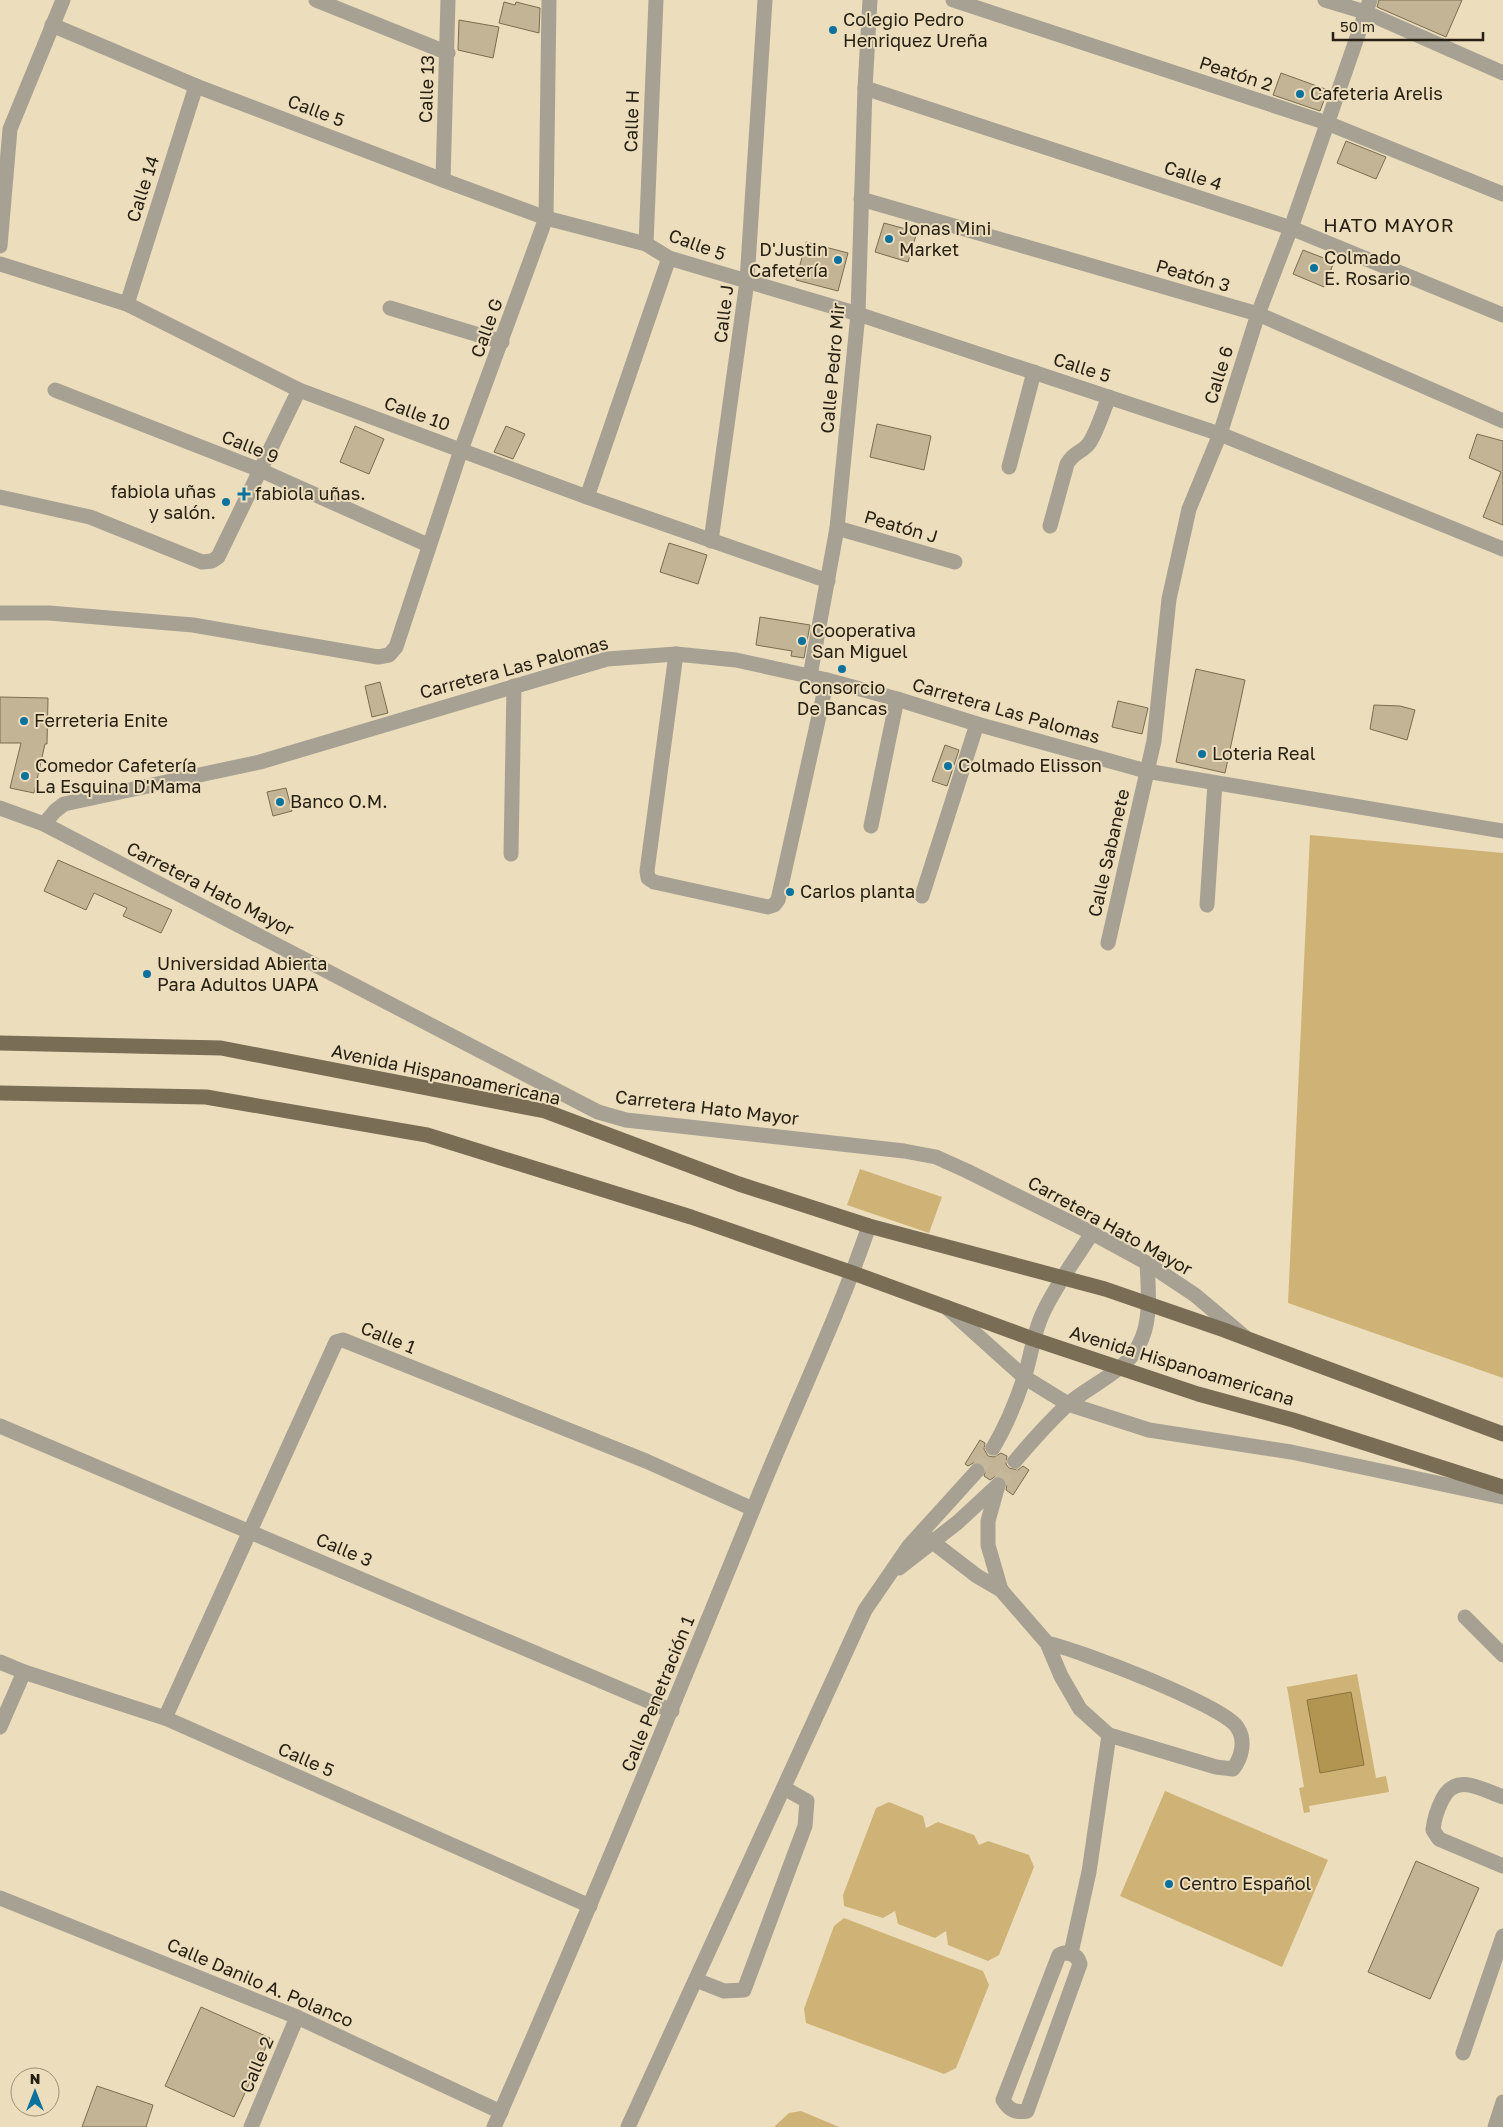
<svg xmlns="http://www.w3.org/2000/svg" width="1503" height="2127" font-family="'Golos Text',sans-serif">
  <rect width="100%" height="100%" fill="#ecddbc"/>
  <g fill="#cfb275">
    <path d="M1310,835L1503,853V1378L1288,1303Z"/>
    <path d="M860,1169L942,1197L929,1233L847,1205Z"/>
    <path d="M1357,1674L1376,1778L1386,1776L1389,1792L1309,1806L1310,1812L1304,1813L1299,1788L1304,1787L1287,1687Z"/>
    <path d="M1165,1791L1328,1860L1282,1967L1120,1896Z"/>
    <path d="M889,1802L923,1816L926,1828L938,1822L974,1835L979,1845L988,1841L1029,1855L1034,1867L999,1955L988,1961L948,1945L946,1931L935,1938L898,1924L895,1911L883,1918L844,1906L843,1895L876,1808Z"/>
    <path d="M844,1918L983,1971L989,1985L956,2068L944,2074L806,2023L804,2009L834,1926Z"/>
    <path d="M801,2111L839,2127H774L789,2113Z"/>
  </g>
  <path fill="#b39552" stroke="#89723f" d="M1351,1692L1364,1765L1320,1773L1307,1700Z"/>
  <g fill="#c3b495" stroke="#7a6c4f">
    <path d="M1379,0H1462L1446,37L1377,7Z"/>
    <path d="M504,2L515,5L516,2L540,8L539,33L499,23Z"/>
    <path d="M459,20L499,27L493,58L458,50Z"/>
    <path d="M1281,73L1328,90L1320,111L1273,95Z"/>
    <path d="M1346,141L1386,157L1376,179L1337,163Z"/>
    <path d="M884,223L917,232L908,262L875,252Z"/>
    <path d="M806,242L848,253L838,291L796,280Z"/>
    <path d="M1303,250L1334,262L1324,287L1293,274Z"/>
    <path d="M877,424L931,436L924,470L870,457Z"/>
    <path d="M355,426L384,439L369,474L340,462Z"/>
    <path d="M506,426L525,434L513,459L494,452Z"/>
    <path d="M1477,434L1503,441V525L1483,517L1501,472L1469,458Z"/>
    <path d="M669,543L707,555L698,584L660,572Z"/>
    <path d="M760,617L810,625L804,658L791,656L792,651L756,645Z"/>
    <path d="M1196,669L1245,680L1225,773L1176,762Z"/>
    <path d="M380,682L388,713L372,717L365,686Z"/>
    <path d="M0,697L48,698L47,744H45L34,793L10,788L21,743H0Z"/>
    <path d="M1118,701L1148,708L1142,734L1112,727Z"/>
    <path d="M1374,705L1400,706L1415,710L1407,740L1370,729Z"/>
    <path d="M945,745L959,750L947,786L932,781Z"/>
    <path d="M286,788L292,811L273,816L267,792Z"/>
    <path d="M58,860L172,910L161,933L123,916L127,908L94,893L86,910L44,891Z"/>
    <path d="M980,1440L985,1443L984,1449L988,1456L994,1457L1001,1453L1007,1456L1006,1464L1009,1468L1018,1470L1023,1466L1029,1470L1013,1495L1006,1490L1007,1483L1004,1478L996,1476L990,1480L984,1476L986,1469L983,1464L975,1462L968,1466L965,1464Z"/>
    <path d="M1416,1861L1479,1888L1430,1999L1368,1972Z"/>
    <path d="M201,2007L270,2038L234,2117L165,2086Z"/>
    <path d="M97,2086L153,2105L146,2127H82Z"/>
  </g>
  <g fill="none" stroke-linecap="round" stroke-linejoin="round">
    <g stroke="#c4b79a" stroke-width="15" stroke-dasharray="15 8" stroke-linecap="butt">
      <path d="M977,1471L993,1448"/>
      <path d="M998,1485L1015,1461"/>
    </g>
    <g stroke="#a7a193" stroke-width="15">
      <path d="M316,0L448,53"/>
      <path d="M953,0L1327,123L1503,194"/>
      <path d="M1325,0L1365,12L1503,73"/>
      <path d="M52,25L196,86L443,180L546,218L646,244L669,258L858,314L1220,434L1503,549"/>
      <path d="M865,88L1291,228L1503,315"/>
      <path d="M443,180L448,0"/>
      <path d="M861,199L1258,314L1503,421"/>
      <path d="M646,244L656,0"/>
      <path d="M0,246L10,129L63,0"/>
      <path d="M0,264L127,304L299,390L587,497L828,581"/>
      <path d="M127,304L196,86"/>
      <path d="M390,308L502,342"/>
      <path d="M55,390L260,470L428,545"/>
      <path d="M1009,467L1034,372"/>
      <path d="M0,497L90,517L202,562L212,561L218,557L299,390"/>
      <path d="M587,497L669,258"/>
      <path d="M1050,526L1067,464C1074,451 1084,452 1090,442C1098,429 1103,411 1109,397"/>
      <path d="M837,528L955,562"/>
      <path d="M711,541L747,281L765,0"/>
      <path d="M0,613H49L193,625L378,657L389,655L396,647L461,450L546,218L549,0"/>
      <path d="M676,654L647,871L648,878L654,882L768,907L774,905L778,900L827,680"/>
      <path d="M810,676L837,528L858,314L865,88L870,0"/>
      <path d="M0,808L44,824L598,1112L626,1120L904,1151L936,1157L967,1171L1092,1233L1147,1263L1195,1295L1246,1338"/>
      <path d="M44,824L55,811L64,804L260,762L607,659L676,654L736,660L827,680L897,699L977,724L1146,771L1503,831"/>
      <path d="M871,826L897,699"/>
      <path d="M511,854L514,686"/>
      <path d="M922,896L977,724"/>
      <path d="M1207,905L1215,783"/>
      <path d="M1108,943L1154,741L1169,599L1189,509L1220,434L1258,314L1291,228L1370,0"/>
      <path d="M946,1307L1024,1377L1068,1404L1149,1430L1291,1452L1503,1497"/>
      <path d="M0,1426L672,1711"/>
      <path d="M993,1448C1006,1426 1016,1402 1024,1378C1031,1357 1033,1335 1042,1315C1055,1286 1075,1260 1092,1233"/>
      <path d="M1015,1461C1031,1442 1049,1422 1067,1405C1083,1391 1102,1382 1118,1369C1154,1342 1149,1303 1147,1263"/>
      <path d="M998,1485L988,1521V1545L1001,1590"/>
      <path d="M921,1533L977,1576L1001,1590L1047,1643L1061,1676L1080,1709L1109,1735L1216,1767L1233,1769C1242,1757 1246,1740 1237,1727C1222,1705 1077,1649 1047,1643"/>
      <path d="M899,1568L958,1522L998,1485"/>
      <path d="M1465,1617L1503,1655"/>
      <path d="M0,1662L24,1672L165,1718L590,1906"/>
      <path d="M165,1718L336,1342L343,1340L646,1461L753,1509"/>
      <path d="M0,1727L24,1672"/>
      <path d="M1503,1797C1481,1789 1455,1772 1442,1800C1437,1810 1434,1819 1433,1830L1439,1839L1503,1866"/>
      <path d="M0,1898L297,2017L501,2112"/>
      <path d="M1064,1953C1072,1953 1078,1956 1080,1964L1027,2111C1015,2113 1009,2110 1003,2100L1059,1955Z"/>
      <path d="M1071,1953L1089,1872L1109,1735"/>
      <path d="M696,1980L724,1991L744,1990L805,1826L807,1801L784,1788"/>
      <path d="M1463,2053L1503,1936"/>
      <path d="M251,2127L297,2017"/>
      <path d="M494,2127C584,1923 668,1718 752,1512C790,1416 836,1323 869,1226"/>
      <path d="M628,2127L865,1610L909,1546L977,1471"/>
      <path d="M1495,2127L1503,2102"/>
    </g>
    <g stroke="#796d55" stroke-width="15">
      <path d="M0,1043L221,1048L545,1111L739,1184L869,1226L1105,1289L1224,1330L1503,1434"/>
      <path d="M0,1093L206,1097L427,1135L691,1217L853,1273L1033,1339L1198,1394L1293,1420L1503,1487"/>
    </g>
  </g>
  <g fill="#0b729e" stroke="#ecddbc" stroke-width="2">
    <circle cx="833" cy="30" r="5"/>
    <circle cx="1300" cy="94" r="5"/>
    <circle cx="889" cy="239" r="5"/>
    <circle cx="838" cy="260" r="5"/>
    <circle cx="1314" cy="268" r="5"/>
    <path d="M241.5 486.5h5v5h5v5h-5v5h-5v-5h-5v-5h5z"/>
    <circle cx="226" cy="502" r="5"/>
    <circle cx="802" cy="641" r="5"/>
    <circle cx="842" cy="669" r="5"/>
    <circle cx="24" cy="721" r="5"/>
    <circle cx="1202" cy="754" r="5"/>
    <circle cx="948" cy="766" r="5"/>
    <circle cx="25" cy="776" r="5"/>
    <circle cx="280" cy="802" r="5"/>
    <circle cx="790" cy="892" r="5"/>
    <circle cx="147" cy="974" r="5"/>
    <circle cx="1169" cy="1884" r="5"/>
  </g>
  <g text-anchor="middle" stroke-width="4" stroke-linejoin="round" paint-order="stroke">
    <g font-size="18" fill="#262014" stroke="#ecddbc" text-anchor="start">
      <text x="843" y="26">Colegio Pedro<tspan x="843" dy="21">Henriquez Ureña</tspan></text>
      <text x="1310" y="100">Cafeteria Arelis</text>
      <text x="899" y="235">Jonas Mini<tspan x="899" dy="21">Market</tspan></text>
      <text x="828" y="256" text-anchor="end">D'Justin<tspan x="828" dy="21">Cafetería</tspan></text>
      <text x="1324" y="264">Colmado<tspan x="1324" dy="21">E. Rosario</tspan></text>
      <text x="216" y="498" text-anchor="end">fabiola uñas<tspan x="216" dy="21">y salón.</tspan></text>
      <text x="255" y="500">fabiola uñas.</text>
      <text x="812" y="637">Cooperativa<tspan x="812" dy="21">San Miguel</tspan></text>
      <text x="842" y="694" text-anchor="middle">Consorcio<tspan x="842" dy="21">De Bancas</tspan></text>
      <text x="34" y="727">Ferreteria Enite</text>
      <text x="1212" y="760">Loteria Real</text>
      <text x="35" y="772">Comedor Cafetería<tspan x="35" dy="21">La Esquina D'Mama</tspan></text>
      <text x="958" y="772">Colmado Elisson</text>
      <text x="290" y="808">Banco O.M.</text>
      <text x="800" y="898">Carlos planta</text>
      <text x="157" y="970">Universidad Abierta<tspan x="157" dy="21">Para Adultos UAPA</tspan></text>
      <text x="1179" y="1890">Centro Español</text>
    </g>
    <g font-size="18" fill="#262014" stroke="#ecddbc">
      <text transform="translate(1236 74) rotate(18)" y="6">Peatón 2</text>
      <text transform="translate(427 89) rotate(-88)" y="6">Calle 13</text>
      <text transform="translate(316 111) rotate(21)" y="6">Calle 5</text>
      <text transform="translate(632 121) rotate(-88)" y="6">Calle H</text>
      <text transform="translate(1193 176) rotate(18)" y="6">Calle 4</text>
      <text transform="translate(143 189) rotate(-72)" y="6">Calle 14</text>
      <text transform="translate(697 245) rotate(20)" y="6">Calle 5</text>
      <text transform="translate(1193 276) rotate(16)" y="6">Peatón 3</text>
      <text transform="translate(724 314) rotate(-83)" y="6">Calle J</text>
      <text transform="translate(487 328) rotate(-70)" y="6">Calle G</text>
      <text transform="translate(833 368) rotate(-85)" y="6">Calle Pedro Mir</text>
      <text transform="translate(1082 368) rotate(18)" y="6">Calle 5</text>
      <text transform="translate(1219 375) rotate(-73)" y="6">Calle 6</text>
      <text transform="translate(417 414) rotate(20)" y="6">Calle 10</text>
      <text transform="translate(250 447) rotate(22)" y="6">Calle 9</text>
      <text transform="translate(901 527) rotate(16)" y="6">Peatón J</text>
      <text transform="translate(514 668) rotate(-15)" y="6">Carretera Las Palomas</text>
      <text transform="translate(1006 711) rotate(16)" y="6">Carretera Las Palomas</text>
      <text transform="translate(1109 853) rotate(-77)" y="6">Calle Sabanete</text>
      <text transform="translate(210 889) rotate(27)" y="6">Carretera Hato Mayor</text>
      <text transform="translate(446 1075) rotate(12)" y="6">Avenida Hispanoamericana</text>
      <text transform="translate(707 1108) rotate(7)" y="6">Carretera Hato Mayor</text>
      <text transform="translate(1110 1226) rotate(29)" y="6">Carretera Hato Mayor</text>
      <text transform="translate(388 1338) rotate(22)" y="6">Calle 1</text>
      <text transform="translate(1182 1366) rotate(17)" y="6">Avenida Hispanoamericana</text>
      <text transform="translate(344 1550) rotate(23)" y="6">Calle 3</text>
      <text transform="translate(658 1694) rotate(-68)" y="6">Calle Penetración 1</text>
      <text transform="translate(306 1760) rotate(24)" y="6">Calle 5</text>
      <text transform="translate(260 1983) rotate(23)" y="6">Calle Danilo A. Polanco</text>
      <text transform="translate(257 2065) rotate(-67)" y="6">Calle 2</text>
    </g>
    <g font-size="19" letter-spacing="1" fill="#262014" stroke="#ecddbc">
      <text x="1389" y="232">HATO MAYOR</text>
    </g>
  </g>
  <g transform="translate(35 2092)"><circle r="24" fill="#ecddbc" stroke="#9d9179"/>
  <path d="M0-4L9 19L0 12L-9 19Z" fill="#0b729e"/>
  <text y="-8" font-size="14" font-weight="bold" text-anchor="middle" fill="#262014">N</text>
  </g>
  <path d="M1333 32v8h150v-8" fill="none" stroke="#262014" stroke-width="2.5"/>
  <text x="1340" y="32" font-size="15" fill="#262014" stroke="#ecddbc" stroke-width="4" paint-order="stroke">50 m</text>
</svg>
